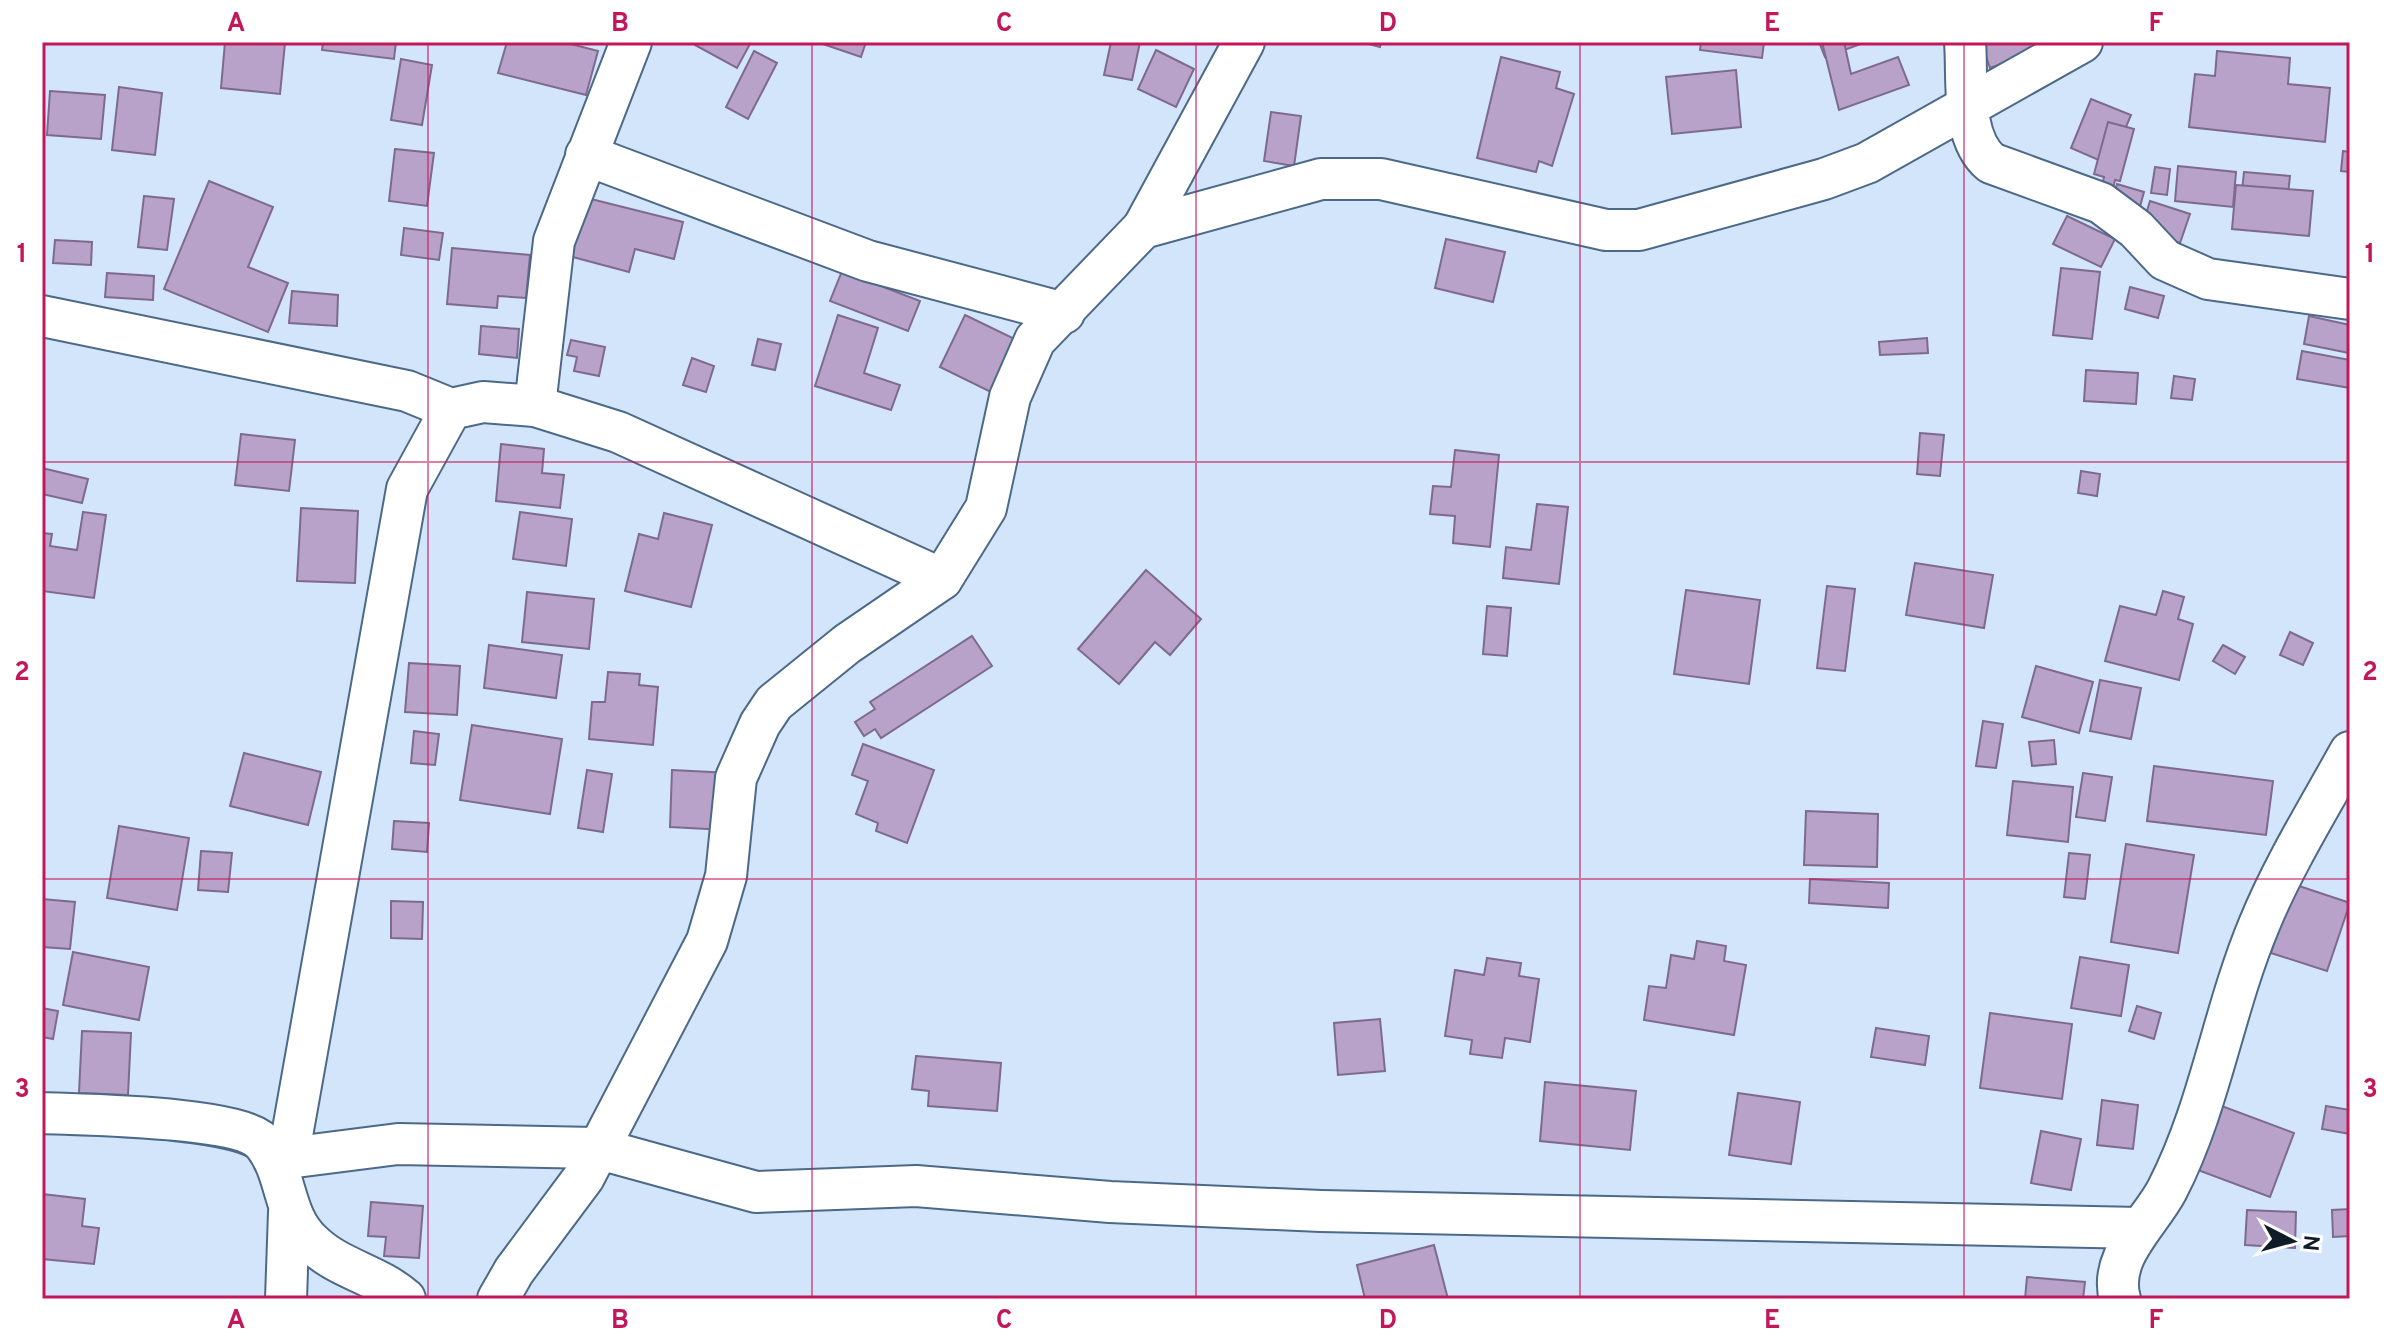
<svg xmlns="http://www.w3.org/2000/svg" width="2392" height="1341" font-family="Overpass,sans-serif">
  <rect width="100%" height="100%" fill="#d2e5fa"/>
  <g fill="#b8a2c9" stroke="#7e6a8e" stroke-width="2">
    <path d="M225,42L285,43L280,94L221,88Z"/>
    <path d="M323,42H396L394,59L322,50Z"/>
    <path d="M507,42H563L598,51L586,95L498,73Z"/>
    <path d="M696,42H751L737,68L695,45Z"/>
    <path d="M817,42H866L861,57Z"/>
    <path d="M1111,42H1140L1132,80L1104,75Z"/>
    <path d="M1361,42H1381L1380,47Z"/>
    <path d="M1701,42H1764L1762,58L1700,50Z"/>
    <path d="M1819,42H1866L1825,57Z"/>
    <path d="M1822,42H1844L1851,74L1898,57L1909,85L1839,110Z"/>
    <path d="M1981,42H2062L1990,68Z"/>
    <path d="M1156,50L1194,69L1176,107L1138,89Z"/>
    <path d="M754,51L777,63L748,119L726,107Z"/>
    <path d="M2217,51L2290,58L2288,84L2330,88L2325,142L2189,127L2195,74L2215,76Z"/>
    <path d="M1501,57L1560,72L1556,88L1574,94L1552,166L1539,161L1536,172L1477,158Z"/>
    <path d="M401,59L432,65L422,125L391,120Z"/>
    <path d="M1736,70L1741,127L1672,134L1666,77Z"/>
    <path d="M119,87L162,93L155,155L112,150Z"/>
    <path d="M50,91L105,95L101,139L47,135Z"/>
    <path d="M2091,99L2131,115L2110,165L2071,148Z"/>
    <path d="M1271,112L1301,116L1294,166L1264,161Z"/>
    <path d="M2108,122L2134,129L2120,181L2115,180L2112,193L2101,190L2104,177L2094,174Z"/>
    <path d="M395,149L434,153L427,206L389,201Z"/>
    <path d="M2343,151L2350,152V172L2341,171Z"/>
    <path d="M2178,166L2236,172L2233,207L2175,201Z"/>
    <path d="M2155,167L2170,169L2167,195L2151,193Z"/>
    <path d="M2244,172L2290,176L2287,204L2241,200Z"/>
    <path d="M209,181L273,207L248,267L288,283L268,332L164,289Z"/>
    <path d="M2117,184L2144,192L2138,214L2111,206Z"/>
    <path d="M2236,185L2313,191L2309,236L2232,229Z"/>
    <path d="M144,196L174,199L167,250L138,247Z"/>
    <path d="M583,197L683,222L674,259L635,249L629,272L569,256Z"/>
    <path d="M2150,201L2190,214L2180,243L2141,230Z"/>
    <path d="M2067,216L2115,239L2101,267L2053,244Z"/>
    <path d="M404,228L443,233L439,260L401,255Z"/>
    <path d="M1446,239L1505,252L1493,302L1435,288Z"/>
    <path d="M55,240L92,242L91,265L53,263Z"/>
    <path d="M452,248L530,255L526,298L498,296L497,308L447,304Z"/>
    <path d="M2061,268L2100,272L2092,339L2053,335Z"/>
    <path d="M842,271L920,301L908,331L830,301Z"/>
    <path d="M107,273L154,276L153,300L105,297Z"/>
    <path d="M2130,287L2164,296L2158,318L2125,309Z"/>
    <path d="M292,291L338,295L337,326L289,323Z"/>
    <path d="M838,315L878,328L864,373L900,385L891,410L815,386Z"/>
    <path d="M965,315L1027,345L1001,397L940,367Z"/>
    <path d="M2309,316L2350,325L2349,353L2304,344Z"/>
    <path d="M481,326L519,329L517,358L479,354Z"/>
    <path d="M1927,338L1928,353L1880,355L1879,342Z"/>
    <path d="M758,339L781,344L775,370L752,365Z"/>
    <path d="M571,340L605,347L599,376L574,371L577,357L567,355Z"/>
    <path d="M2302,351L2350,360V388L2297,379Z"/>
    <path d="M692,358L714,366L706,392L683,385Z"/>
    <path d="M2086,370L2138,373L2136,404L2084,401Z"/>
    <path d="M2174,376L2195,379L2192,400L2171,398Z"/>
    <path d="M1920,433L1944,435L1940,476L1917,474Z"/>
    <path d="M241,434L295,440L289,491L235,485Z"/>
    <path d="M501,444L544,449L542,473L564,475L560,508L496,501Z"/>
    <path d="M1455,450L1499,455L1490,547L1453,543L1455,516L1430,514L1433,486L1451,487Z"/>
    <path d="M42,468L88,479L82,503L42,494Z"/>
    <path d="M2081,471L2100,474L2097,496L2078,493Z"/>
    <path d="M1537,504L1568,507L1559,584L1503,578L1506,547L1531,550Z"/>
    <path d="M301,508L358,511L355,583L297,581Z"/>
    <path d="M83,512L106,515L94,598L42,591V533L52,534L50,546L77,550Z"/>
    <path d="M520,512L572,519L566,566L513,559Z"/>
    <path d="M664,513L712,525L691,607L625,591L639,534L658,539Z"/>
    <path d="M1915,563L1993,575L1984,628L1906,615Z"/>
    <path d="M1146,570L1201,619L1170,655L1155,642L1119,684L1078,649Z"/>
    <path d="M1827,586L1855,589L1845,671L1817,668Z"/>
    <path d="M1686,590L1760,600L1749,684L1674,674Z"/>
    <path d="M2163,591L2184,597L2178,619L2193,624L2179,680L2105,661L2120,606L2156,615Z"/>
    <path d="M527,592L594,599L589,649L522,642Z"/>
    <path d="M1487,606L1511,608L1507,656L1483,654Z"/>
    <path d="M2290,632L2313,643L2303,665L2280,655Z"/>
    <path d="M972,636L992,666L881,738L875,729L864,736L855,722L875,709L870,702Z"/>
    <path d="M489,645L562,655L556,698L484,688Z"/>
    <path d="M2223,645L2245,657L2235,674L2213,661Z"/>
    <path d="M409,663L460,666L457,715L405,712Z"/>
    <path d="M2036,666L2093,682L2079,733L2022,717Z"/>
    <path d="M608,672L640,674L639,685L658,687L653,745L589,739L592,702H605Z"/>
    <path d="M2100,680L2141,688L2131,739L2090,731Z"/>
    <path d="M1983,721L2003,724L1996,768L1976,766Z"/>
    <path d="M472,725L562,739L550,814L460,800Z"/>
    <path d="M414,731L439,734L435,765L411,763Z"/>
    <path d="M2054,740L2056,764L2032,766L2029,742Z"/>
    <path d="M863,744L934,770L907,843L876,831L878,823L856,814L868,781L852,775Z"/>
    <path d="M244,753L321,772L308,825L230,806Z"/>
    <path d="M2154,766L2273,781L2266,835L2147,821Z"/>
    <path d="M587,770L612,774L603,832L578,828Z"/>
    <path d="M672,770L730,773L726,830L670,827Z"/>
    <path d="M2083,773L2112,777L2105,821L2076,817Z"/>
    <path d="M2013,781L2073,787L2068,842L2007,835Z"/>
    <path d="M1806,811L1878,814L1877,867L1804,865Z"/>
    <path d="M394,821L429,823L427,852L392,849Z"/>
    <path d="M119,826L189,838L177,910L107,898Z"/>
    <path d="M2126,844L2194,855L2178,953L2111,942Z"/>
    <path d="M201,851L232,853L228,892L198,890Z"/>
    <path d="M2069,853L2090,855L2085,899L2064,897Z"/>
    <path d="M1810,879L1889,883L1888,908L1809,903Z"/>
    <path d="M2293,884L2350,903L2327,971L2271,953Z"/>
    <path d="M42,899L75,902L70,949L42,947Z"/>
    <path d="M391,901L423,902L422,939L391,938Z"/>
    <path d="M1697,941L1726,946L1724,961L1746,965L1734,1035L1644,1020L1649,986L1666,988L1671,955L1694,959Z"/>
    <path d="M73,952L149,967L139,1020L63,1005Z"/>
    <path d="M2080,957L2129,965L2121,1016L2071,1008Z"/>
    <path d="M1487,958L1521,963L1519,976L1539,979L1530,1042L1505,1038L1502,1058L1470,1054L1472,1040L1445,1036L1455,970L1484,975Z"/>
    <path d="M2137,1006L2161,1013L2154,1039L2129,1031Z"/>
    <path d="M42,1008L58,1011L53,1039L42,1037Z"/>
    <path d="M1990,1013L2072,1024L2062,1099L1980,1088Z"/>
    <path d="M1380,1019L1385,1071L1338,1075L1334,1023Z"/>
    <path d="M1876,1028L1929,1036L1925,1065L1871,1057Z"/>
    <path d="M82,1031L131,1033L128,1095L79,1093Z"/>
    <path d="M916,1056L1001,1063L997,1111L928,1106L929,1091L912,1089Z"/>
    <path d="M1545,1082L1636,1091L1630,1150L1540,1141Z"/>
    <path d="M1738,1093L1800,1102L1791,1164L1729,1155Z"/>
    <path d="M2102,1100L2138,1105L2133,1149L2097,1145Z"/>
    <path d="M2219,1105L2294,1133L2270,1197L2195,1169Z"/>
    <path d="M2326,1106L2350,1110V1134L2322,1129Z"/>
    <path d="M2041,1131L2081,1139L2071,1190L2031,1183Z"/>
    <path d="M42,1194L85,1199L82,1226L99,1228L94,1264L42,1259Z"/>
    <path d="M371,1202L423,1206L419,1258L384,1256L386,1237L368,1236Z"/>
    <path d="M2350,1209V1236L2333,1237L2332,1210Z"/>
    <path d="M2247,1210L2296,1212L2295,1248L2245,1245Z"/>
    <path d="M1434,1245L1448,1299H1365L1357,1265Z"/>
    <path d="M2027,1277L2085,1282L2083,1299H2025Z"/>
  </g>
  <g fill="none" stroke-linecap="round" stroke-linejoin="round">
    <g stroke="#4c6988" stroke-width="44">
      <g id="minor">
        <path d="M1965,42C1968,79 1960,137 1991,163L2101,203L2136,229L2165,260L2208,279L2350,299"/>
        <path d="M586,155L868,261L1064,313"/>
        <path d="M1143,228L1244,42"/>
        <path d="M42,316L407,391L451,409"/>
        <path d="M535,406L554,241L631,42"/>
        <path d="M42,1113C82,1115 242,1116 264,1144C288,1174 282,1215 311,1242C338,1269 377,1274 405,1299"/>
        <path d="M288,1158L398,1144L596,1148L756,1192L916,1186L1110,1202L1321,1211L2140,1228"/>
        <path d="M278,1168L288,1158L407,489L451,409L483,402L535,406L618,432L942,579"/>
        <path d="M286,1299L289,1212"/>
        <path d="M498,1299L514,1271L584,1177L707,941L726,876L736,778L760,724L774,703L847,644L942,579L986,508L1010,397L1035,340L1143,228L1321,179H1381L1606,230H1639L1824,179L1867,163L2082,42"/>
        <path d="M2120,1299C2108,1257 2149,1224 2167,1190C2210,1107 2223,1011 2259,925C2283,866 2319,808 2350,752"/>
      </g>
    </g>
    <use href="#minor" stroke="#fff" stroke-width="40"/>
  </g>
  <path fill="none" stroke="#c2185b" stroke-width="2" stroke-opacity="0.55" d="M428,42V1299M812,42V1299M1196,42V1299M1580,42V1299M1964,42V1299M42,462H2350M42,879H2350"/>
  <rect width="2392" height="1341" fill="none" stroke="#ffffff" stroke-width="88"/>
  <g transform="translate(2292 1241) rotate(96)" stroke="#ffffff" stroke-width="6" paint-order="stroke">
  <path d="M0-6L14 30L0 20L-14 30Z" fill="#101c28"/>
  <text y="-12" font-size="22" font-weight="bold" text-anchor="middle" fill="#101c28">N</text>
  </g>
  <rect x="44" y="44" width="2304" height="1253" fill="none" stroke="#c2185b" stroke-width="3"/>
  <g font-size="26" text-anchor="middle" font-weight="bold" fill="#c2185b">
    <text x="236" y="31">A</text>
    <text x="620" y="31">B</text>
    <text x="1004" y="31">C</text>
    <text x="1388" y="31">D</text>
    <text x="1772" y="31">E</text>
    <text x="2156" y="31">F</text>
    <text x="22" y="262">1</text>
    <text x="2370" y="262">1</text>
    <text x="22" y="680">2</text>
    <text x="2370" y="680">2</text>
    <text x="22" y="1097">3</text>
    <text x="2370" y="1097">3</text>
    <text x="236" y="1328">A</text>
    <text x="620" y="1328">B</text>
    <text x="1004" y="1328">C</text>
    <text x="1388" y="1328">D</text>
    <text x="1772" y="1328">E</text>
    <text x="2156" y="1328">F</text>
  </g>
</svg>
